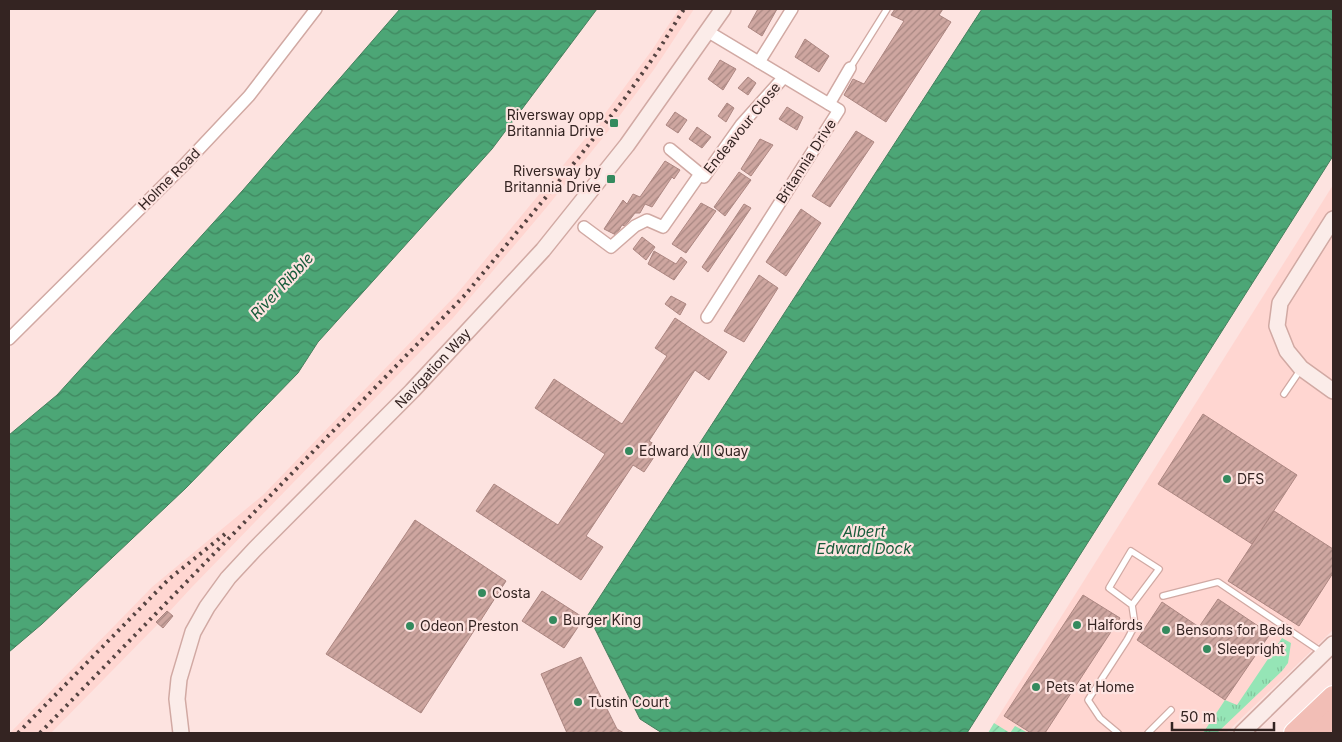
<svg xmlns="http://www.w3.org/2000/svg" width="1342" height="742" font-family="Inter,sans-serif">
  <defs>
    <pattern id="grass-tufts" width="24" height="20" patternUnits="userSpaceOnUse" patternTransform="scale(1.25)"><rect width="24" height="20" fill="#95e5b6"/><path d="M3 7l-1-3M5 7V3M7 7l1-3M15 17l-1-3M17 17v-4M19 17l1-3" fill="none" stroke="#81c49c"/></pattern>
    <pattern id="garden-furrows" width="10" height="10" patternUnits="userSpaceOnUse" patternTransform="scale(1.25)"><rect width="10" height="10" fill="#95e5b6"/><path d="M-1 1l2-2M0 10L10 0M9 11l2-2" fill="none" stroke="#81c49c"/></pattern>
    <pattern id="water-waves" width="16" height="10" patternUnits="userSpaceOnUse" patternTransform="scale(1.25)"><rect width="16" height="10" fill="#4ca676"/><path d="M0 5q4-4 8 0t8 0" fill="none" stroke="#408760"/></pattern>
    <pattern id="building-hatch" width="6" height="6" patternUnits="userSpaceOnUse" patternTransform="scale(1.25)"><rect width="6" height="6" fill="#cea6a0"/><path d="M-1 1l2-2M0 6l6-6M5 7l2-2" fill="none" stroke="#a88782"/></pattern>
  </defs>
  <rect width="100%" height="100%" fill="#fde3e0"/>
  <g fill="#ffd6d1">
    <path d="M679,9H694L655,68L609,130L546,208L453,318L192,587L169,612L173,616L163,628L158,624L51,733H10L152,587L263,495L456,295L598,123L652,50Z"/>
    <path d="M1333,185V630L1226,733H988Z"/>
  </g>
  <path fill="url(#grass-tufts)" d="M1282,638L1291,643L1288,663L1282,671L1217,733H1203L1225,700L1237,705Z"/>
  <path fill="url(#garden-furrows)" d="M994,723L1010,733L1015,726L1028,733H988Z"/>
  <g fill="url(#water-waves)" stroke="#457f5d">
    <path d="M400,9H597L492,149L318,342L298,373L186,488L42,624L9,652V435L57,395L243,190Z"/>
    <path d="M982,9H1333V156L967,733H662L640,719L588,615Z"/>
  </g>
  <g fill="url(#building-hatch)" stroke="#ac8681">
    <path d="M758,9H777L762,36L748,27Z"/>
    <path d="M895,9H943L939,15L951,22L886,122L844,95L853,79L864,84L904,21L891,15Z"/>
    <path d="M805,39L829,56L819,72L795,57Z"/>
    <path d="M720,60L736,69L723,90L708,79Z"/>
    <path d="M748,77L756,83L748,95L738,88Z"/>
    <path d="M727,103L734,108L726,122L718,116Z"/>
    <path d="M787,107L803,117L797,130L779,119Z"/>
    <path d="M675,112L687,120L678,133L666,125Z"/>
    <path d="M697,127L711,137L702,148L689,139Z"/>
    <path d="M856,131L874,142L830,207L812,196Z"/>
    <path d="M760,139L773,145L751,176L741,169Z"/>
    <path d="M665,161L680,170L674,179L672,177L652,207L645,204L640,213H635L625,226L622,225L616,235L604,229L623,200L627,204L633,194L640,197Z"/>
    <path d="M739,172L751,180L725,216L714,207Z"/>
    <path d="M701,203L716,211L686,253L672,244Z"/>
    <path d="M744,204L751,208L708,272L702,267Z"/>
    <path d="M801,209L821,223L786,276L766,262Z"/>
    <path d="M642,237L655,247L646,260L633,249Z"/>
    <path d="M654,251L676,264L681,257L687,262L674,280L648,264Z"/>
    <path d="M759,275L778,288L744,342L724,331Z"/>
    <path d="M671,296L686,304L680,315L665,304Z"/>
    <path d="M675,318L727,352L709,380L695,370L649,441L660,448L644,472L633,465L586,536L603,547L581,580L476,511L494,484L558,525L605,454L535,408L554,379L622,424L667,356L655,348Z"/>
    <path d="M1203,414L1297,475L1252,544L1158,484Z"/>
    <path d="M1274,511L1333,549V573L1299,626L1228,581Z"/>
    <path d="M415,520L506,581L421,713L326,654Z"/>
    <path d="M542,591L584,618L564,648L522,621Z"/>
    <path d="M1083,595L1120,618L1045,733H1031L1004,716Z"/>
    <path d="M1218,599L1270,634L1225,700L1137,640L1162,602L1199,627Z"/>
    <path d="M167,611L173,616L163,628L156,622Z"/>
    <path d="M581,657L617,729L624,733H567L541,674Z"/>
  </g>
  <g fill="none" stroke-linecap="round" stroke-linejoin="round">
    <g stroke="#d1a9a3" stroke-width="8">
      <g id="lane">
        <path d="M850,68L887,9"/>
        <path d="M1284,394L1301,369"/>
        <path d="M1163,596L1218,582L1323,653"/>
        <path d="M1118,733L1100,718L1088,700L1127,640L1135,625L1132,605L1109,588L1131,551L1159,569L1132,605"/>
        <path d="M1148,733L1171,710"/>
      </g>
    </g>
    <g stroke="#d1a9a3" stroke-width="14">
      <g id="street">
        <path d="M759,62L792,9"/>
        <path d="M829,104L850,68"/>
        <path d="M670,149L704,177L741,125L784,77"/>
        <path d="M584,227L611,247L635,226L647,220L663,227L700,174"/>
        <path d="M707,317L839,110L707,31"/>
        <path d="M9,339L184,165L249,96L316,9"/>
      </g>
    </g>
    <g stroke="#d1a9a3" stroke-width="18">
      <g id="secondary">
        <path d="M1333,219L1280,303L1277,326L1287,351L1301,368L1333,391"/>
        <path id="s1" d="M181,733L177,699L179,679L193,632L207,607L228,578L254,550L412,391L543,250L627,145L723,9"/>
        <path d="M1242,733L1333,644"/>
      </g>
    </g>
    <g stroke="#fff" stroke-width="22">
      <g id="highway">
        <path d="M1294,733L1333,696"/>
        <path d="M1319,733L1333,720"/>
      </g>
    </g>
    <use href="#lane" stroke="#fff" stroke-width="5.5"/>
    <use href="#street" stroke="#fff" stroke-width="11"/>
    <use href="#secondary" stroke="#fbece9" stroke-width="15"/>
    <use href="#highway" stroke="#f2beb6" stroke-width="20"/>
    <g stroke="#554341" stroke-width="4" stroke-dasharray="2.5 5" stroke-linecap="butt">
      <path d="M18,733L169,579L225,534"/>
      <path d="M40,733L465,295L579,157L625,98L658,51L684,9"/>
    </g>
  </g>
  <g fill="#348a5e" stroke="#fde3e0" stroke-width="2">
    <rect x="609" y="118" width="10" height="10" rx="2.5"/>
    <rect x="606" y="174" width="10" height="10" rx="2.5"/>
    <circle cx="629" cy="451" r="5"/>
    <circle cx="1227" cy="479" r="5"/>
    <circle cx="482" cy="593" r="5"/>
    <circle cx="553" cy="620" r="5"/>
    <circle cx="1077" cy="625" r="5"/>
    <circle cx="410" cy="626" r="5"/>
    <circle cx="1166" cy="630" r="5"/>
    <circle cx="1207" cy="649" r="5"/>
    <circle cx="1036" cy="687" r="5"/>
    <circle cx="578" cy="702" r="5"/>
  </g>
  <g text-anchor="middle" stroke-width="4.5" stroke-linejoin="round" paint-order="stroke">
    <g font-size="14" fill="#342422" stroke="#fde3e0" text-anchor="start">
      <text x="604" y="120" text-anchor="end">Riversway opp<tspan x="604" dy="16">Britannia Drive</tspan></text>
      <text x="601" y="176" text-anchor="end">Riversway by<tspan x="601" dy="16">Britannia Drive</tspan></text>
      <text x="639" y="456">Edward VII Quay</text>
      <text x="1237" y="484">DFS</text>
      <text x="492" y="598">Costa</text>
      <text x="563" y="625">Burger King</text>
      <text x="1087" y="630">Halfords</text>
      <text x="420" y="631">Odeon Preston</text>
      <text x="1176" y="635">Bensons for Beds</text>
      <text x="1217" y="654">Sleepright</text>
      <text x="1046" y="692">Pets at Home</text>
      <text x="588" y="707">Tustin Court</text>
    </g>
    <g font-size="14" fill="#342422" stroke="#fde3e0">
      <text transform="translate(742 128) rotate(-51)" y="5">Endeavour Close</text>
      <text transform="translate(806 161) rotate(-57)" y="5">Britannia Drive</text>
      <text transform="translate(169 179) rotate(-45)" y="5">Holme Road</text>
      <text dy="5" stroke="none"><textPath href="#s1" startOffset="461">Navigation Way</textPath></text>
    </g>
    <g font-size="15" font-style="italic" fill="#175b3a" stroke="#fde3e0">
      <text transform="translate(282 286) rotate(-47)" y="5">River Ribble</text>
      <text x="864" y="537">Albert<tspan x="864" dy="17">Edward Dock</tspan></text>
    </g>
  </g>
  <rect width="1342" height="742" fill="none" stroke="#342422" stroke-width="20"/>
  <path d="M1172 722v8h102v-8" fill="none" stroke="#342422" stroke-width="2.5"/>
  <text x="1180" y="722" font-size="15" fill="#342422" stroke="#fde3e0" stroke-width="4" paint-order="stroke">50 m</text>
</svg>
